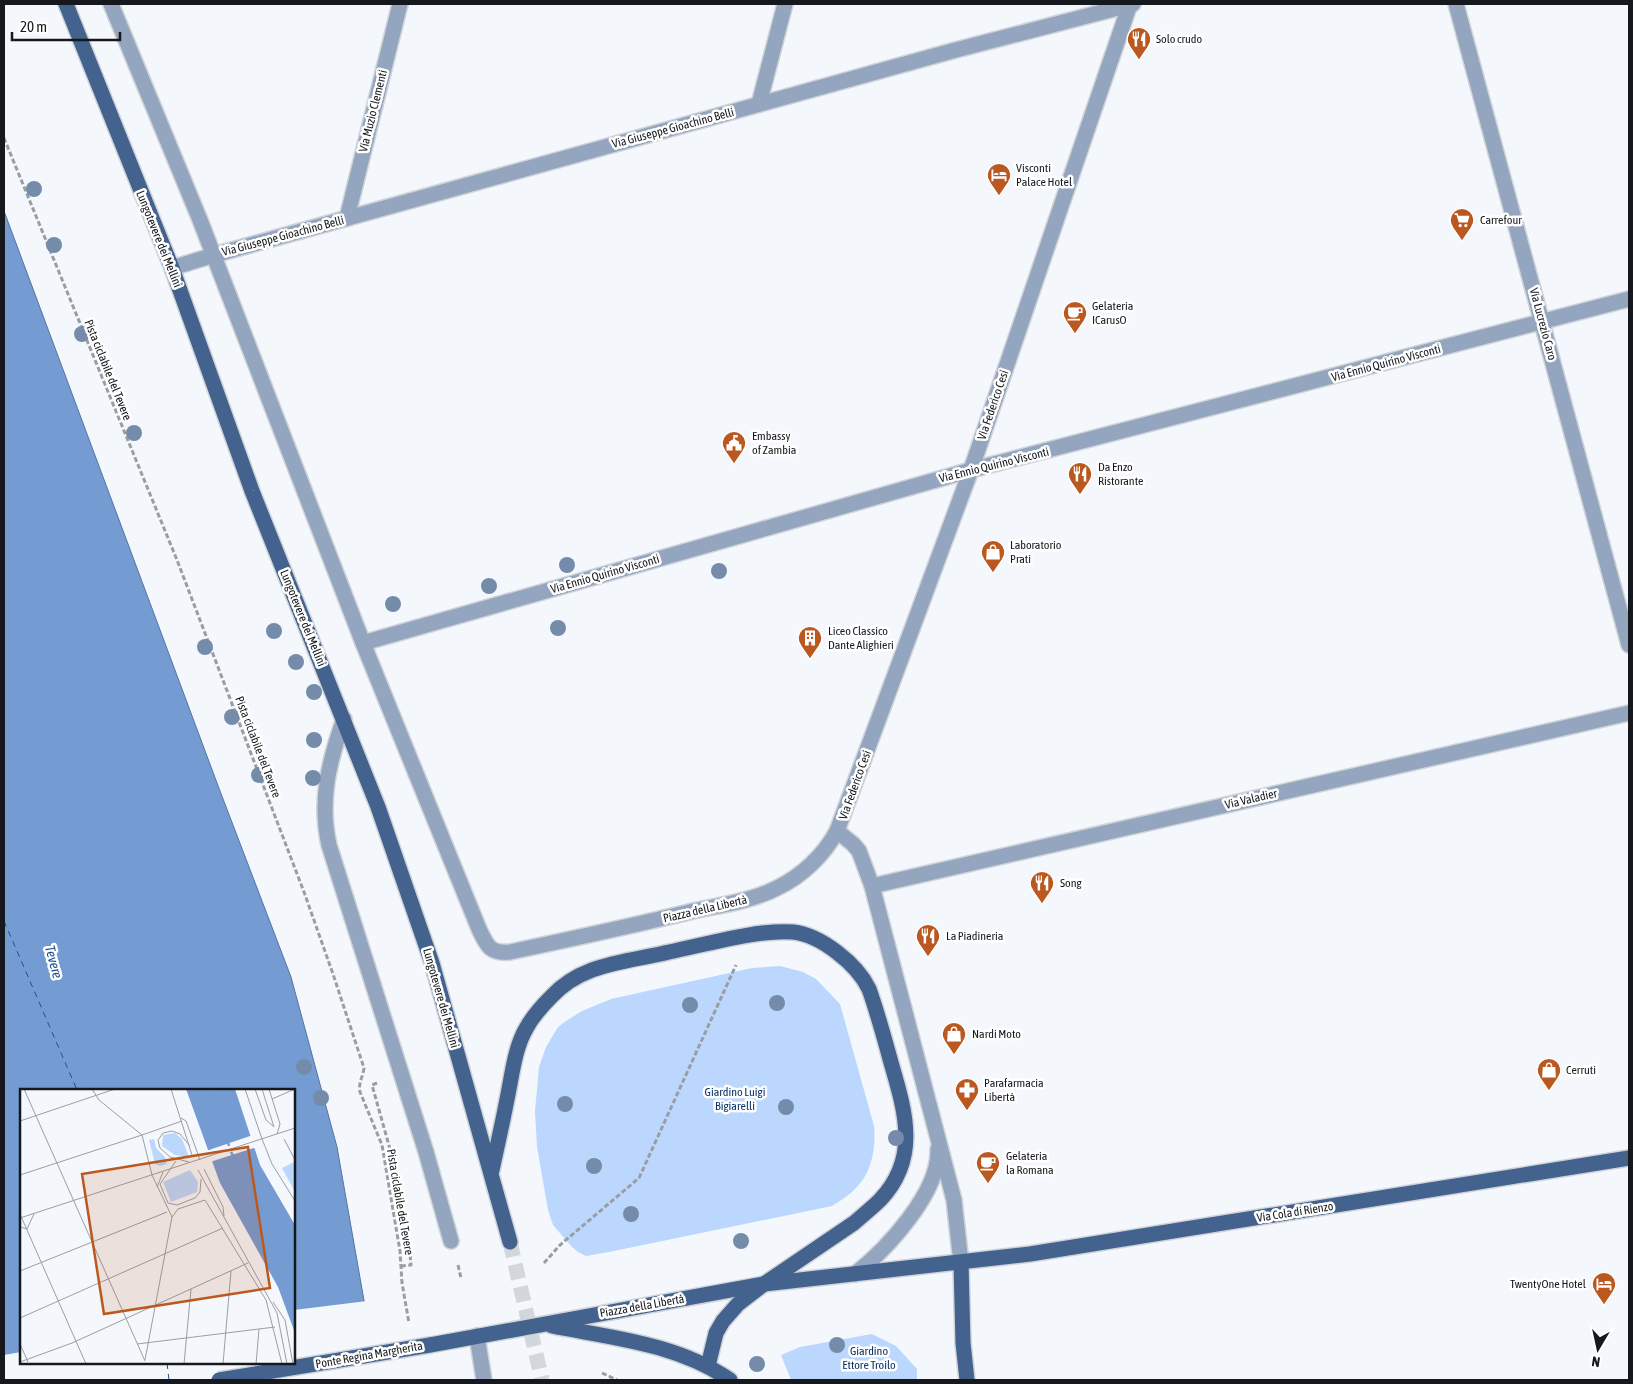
<svg xmlns="http://www.w3.org/2000/svg" width="1633" height="1384" font-family="'Asap Condensed',sans-serif">
  <rect width="100%" height="100%" fill="#f4f8fd"/>
  <g fill="#bbd7fe">
    <path d="M780,966L803,972L816,979L840,1004L874,1126C876,1148 872,1173 855,1189C848,1196 840,1201 832,1206L609,1252L586,1256L578,1252L571,1246L553,1225L548,1210L537,1147L535,1111L539,1067L546,1047L558,1027L566,1021L582,1011L611,999L752,968Z"/>
    <path d="M872,1334L896,1346L917,1369V1380H791L781,1355L800,1347Z"/>
  </g>
  <path fill="#749bd2" stroke="#58749c" fill-rule="evenodd" d="M4,211L220,791L291,977L337,1147L378,1380H4ZM21,1090H294V1363H21Z"/>
  <path fill="#f4f8fd" d="M367,1301L381,1380H4V1355L21,1352V1363H294V1310Z"/>
  <g fill="none" stroke-linecap="round" stroke-linejoin="round">
    <g stroke="#1e5193" stroke-width="1" stroke-dasharray="6 5" stroke-linecap="butt">
      <path d="M4,921L77,1090"/>
      <path d="M167,1363L169,1380"/>
    </g>
    <path stroke="#d3d6db" stroke-width="15" stroke-dasharray="15 8" stroke-linecap="butt" d="M510,1242L542,1380"/>
    <g stroke="#d0d4d9" stroke-width="18">
      <g id="minor">
        <path d="M111,4L200,220L363,643L479,929C487,946 490,954 510,952C571,939 632,926 693,911C721,905 752,901 777,888C802,876 824,855 837,831"/>
        <path d="M1456,4L1629,645"/>
        <path d="M759,104L785,4"/>
        <path d="M347,218L400,4"/>
        <path d="M172,268L214,255L952,51L1133,4"/>
        <path d="M363,643L971,470L1629,299"/>
        <path d="M344,719C329,761 319,801 329,845L426,1152L451,1241"/>
        <path d="M872,886L1629,713"/>
        <path d="M961,1263L954,1200L872,886L859,851L853,844L837,831L971,470L1130,4"/>
        <path d="M855,1274C887,1249 940,1192 938,1149"/>
        <path d="M477,1336L484,1380"/>
      </g>
    </g>
    <g stroke="#d0d4d9" stroke-width="18">
      <g id="major">
        <path d="M66,4L172,268L252,491L378,807L432,963L510,1242"/>
        <path d="M492,1170C498,1143 504,1116 509,1089C513,1068 516,1045 527,1027C533,1016 542,1006 551,997C562,985 576,976 592,970C616,961 644,958 669,952C704,945 758,929 793,932C821,935 857,964 869,989C878,1014 885,1041 892,1066C906,1114 919,1159 880,1200C872,1208 863,1215 854,1223L764,1284L738,1304L723,1321L716,1333L708,1366"/>
        <path d="M961,1263L963,1343L967,1380"/>
        <path d="M552,1326C613,1338 678,1344 730,1380"/>
        <path d="M430,1345L764,1284L1030,1254L1629,1158"/>
      </g>
    </g>
    <g stroke="#9a9ea3" stroke-width="3" stroke-dasharray="5 2.5" stroke-linecap="butt">
      <path d="M4,138L177,560L304,892L333,974L364,1068C363,1077 358,1083 360,1092L382,1145L400,1251L402,1283L409,1323"/>
      <path d="M377,1083L372,1085L390,1149L410,1254L411,1265L402,1266"/>
      <path d="M544,1263L560,1245L639,1178L736,965"/>
      <path d="M458,1265L461,1278"/>
      <path d="M602,1373L617,1380"/>
    </g>
    <use href="#minor" stroke="#94a6bf" stroke-width="15"/>
    <use href="#major" stroke="#43628d" stroke-width="15"/>
    <g stroke="#d0d4d9" stroke-width="18" stroke-linecap="butt">
      <path id="major-bridge" d="M219,1380L430,1345"/>
    </g>
    <use href="#major-bridge" stroke="#43628d" stroke-width="15"/>
  </g>
  <g fill="#748ca9">
    <circle cx="34" cy="189" r="8"/>
    <circle cx="54" cy="245" r="8"/>
    <circle cx="82" cy="334" r="8"/>
    <circle cx="134" cy="433" r="8"/>
    <circle cx="567" cy="565" r="8"/>
    <circle cx="719" cy="571" r="8"/>
    <circle cx="489" cy="586" r="8"/>
    <circle cx="393" cy="604" r="8"/>
    <circle cx="558" cy="628" r="8"/>
    <circle cx="274" cy="631" r="8"/>
    <circle cx="205" cy="647" r="8"/>
    <circle cx="296" cy="662" r="8"/>
    <circle cx="314" cy="692" r="8"/>
    <circle cx="232" cy="717" r="8"/>
    <circle cx="314" cy="740" r="8"/>
    <circle cx="259" cy="775" r="8"/>
    <circle cx="313" cy="778" r="8"/>
    <circle cx="777" cy="1003" r="8"/>
    <circle cx="690" cy="1005" r="8"/>
    <circle cx="304" cy="1067" r="8"/>
    <circle cx="321" cy="1098" r="8"/>
    <circle cx="565" cy="1104" r="8"/>
    <circle cx="786" cy="1107" r="8"/>
    <circle cx="896" cy="1138" r="8"/>
    <circle cx="594" cy="1166" r="8"/>
    <circle cx="631" cy="1214" r="8"/>
    <circle cx="741" cy="1241" r="8"/>
    <circle cx="837" cy="1345" r="8"/>
    <circle cx="757" cy="1364" r="8"/>
  </g>
  <defs>
    <g id="restaurant-pin" transform="scale(1.25)"><path d="M0 17L-7.5 6A9.5 9.5 0 1 1 7.5 6Z" fill="#bb581f" stroke="#fff"/><path d="M-5-6h1v4h1v-4h1v4h1v-4h1v5L-1.5 .5V6h-2V.5L-5-1ZM5-6V6H3V1.5H1.5Q1.5-4 5-6Z" fill="#fff"/></g>
    <g id="hotel-pin" transform="scale(1.25)"><path d="M0 17L-7.5 6A9.5 9.5 0 1 1 7.5 6Z" fill="#bb581f" stroke="#fff"/><path d="M-6-4.5h1.5V1H6V5H4.5V3h-9V5H-6ZM-4 0a1.8 1.8 0 1 1 3.6 0ZM.5 0V-2.5h3Q6-2.5 6 0Z" fill="#fff"/></g>
    <g id="supermarket-pin" transform="scale(1.25)"><path d="M0 17L-7.5 6A9.5 9.5 0 1 1 7.5 6Z" fill="#bb581f" stroke="#fff"/><path d="M-6-5.5h2.5l.6 2H6L4.5 2H-2.5L-4.4-4H-6ZM-1.5 3.2a1.3 1.3 0 1 0 .1 0ZM3 3.2a1.3 1.3 0 1 0 .1 0Z" fill="#fff"/></g>
    <g id="cafe-pin" transform="scale(1.25)"><path d="M0 17L-7.5 6A9.5 9.5 0 1 1 7.5 6Z" fill="#bb581f" stroke="#fff"/><path d="M-5.5-4.5H6V0H3Q3 3.5 0 3.5H-2.5Q-5.5 3.5-5.5 0ZM3-3.2v2h1.7v-2ZM-6 4.5H4V6H-6Z" fill="#fff"/></g>
    <g id="civic-pin" transform="scale(1.25)"><path d="M0 17L-7.5 6A9.5 9.5 0 1 1 7.5 6Z" fill="#bb581f" stroke="#fff"/><path d="M-.6-6.5H3V-4.5H.6V-3L4-1V1h2V6H-6V1h2V-1L-.6-3ZM-1.2 2.5V6h2.4V2.5Z" fill="#fff"/></g>
    <g id="shop-pin" transform="scale(1.25)"><path d="M0 17L-7.5 6A9.5 9.5 0 1 1 7.5 6Z" fill="#bb581f" stroke="#fff"/><path d="M-5-2.5h2.3a2.7 3.5 0 0 1 5.4 0H5L5.5 6h-11ZM-1.5-2.5h3a1.5 2.3 0 0 0-3 0Z" fill="#fff"/></g>
    <g id="building-pin" transform="scale(1.25)"><path d="M0 17L-7.5 6A9.5 9.5 0 1 1 7.5 6Z" fill="#bb581f" stroke="#fff"/><path d="M-4-6H4V6H1V3H-1V6H-4ZM-2.5-4.3h1.7v1.8h-1.7ZM.8-4.3h1.7v1.8H.8ZM-2.5-1h1.7V.8h-1.7ZM.8-1h1.7V.8H.8Z" fill="#fff"/></g>
    <g id="pharmacy-pin" transform="scale(1.25)"><path d="M0 17L-7.5 6A9.5 9.5 0 1 1 7.5 6Z" fill="#bb581f" stroke="#fff"/><path d="M-2-6h4v4h4v4h-4v4h-4v-4h-4v-4h4Z" fill="#fff"/></g>
  </defs>
  <g fill-rule="evenodd">
    <use href="#restaurant-pin" x="1139" y="39"/>
    <use href="#hotel-pin" x="999" y="175"/>
    <use href="#supermarket-pin" x="1462" y="220"/>
    <use href="#cafe-pin" x="1075" y="313"/>
    <use href="#civic-pin" x="734" y="443"/>
    <use href="#restaurant-pin" x="1080" y="474"/>
    <use href="#shop-pin" x="993" y="552"/>
    <use href="#building-pin" x="810" y="638"/>
    <use href="#restaurant-pin" x="1042" y="883"/>
    <use href="#restaurant-pin" x="928" y="936"/>
    <use href="#shop-pin" x="954" y="1034"/>
    <use href="#shop-pin" x="1549" y="1070"/>
    <use href="#pharmacy-pin" x="967" y="1090"/>
    <use href="#cafe-pin" x="988" y="1163"/>
    <use href="#hotel-pin" x="1604" y="1284"/>
  </g>
  <g text-anchor="middle" stroke-width="5" stroke-linejoin="round" paint-order="stroke">
    <g font-size="12" fill="#15181d" stroke="#fff" text-anchor="start">
      <text x="1156" y="43">Solo crudo</text>
      <text x="1016" y="172">Visconti<tspan x="1016" dy="14">Palace Hotel</tspan></text>
      <text x="1480" y="224">Carrefour</text>
      <text x="1092" y="310">Gelateria<tspan x="1092" dy="14">ICarusO</tspan></text>
      <text x="752" y="440">Embassy<tspan x="752" dy="14">of Zambia</tspan></text>
      <text x="1098" y="471">Da Enzo<tspan x="1098" dy="14">Ristorante</tspan></text>
      <text x="1010" y="549">Laboratorio<tspan x="1010" dy="14">Prati</tspan></text>
      <text x="828" y="635">Liceo Classico<tspan x="828" dy="14">Dante Alighieri</tspan></text>
      <text x="1060" y="887">Song</text>
      <text x="946" y="940">La Piadineria</text>
      <text x="972" y="1038">Nardi Moto</text>
      <text x="1566" y="1074">Cerruti</text>
      <text x="984" y="1087">Parafarmacia<tspan x="984" dy="14">Libertà</tspan></text>
      <text x="1006" y="1160">Gelateria<tspan x="1006" dy="14">la Romana</tspan></text>
      <text x="1586" y="1288" text-anchor="end">TwentyOne Hotel</text>
    </g>
    <g font-size="12" fill="#15181d" stroke="#fff">
      <text transform="translate(373 111) rotate(-76)" y="4">Via Muzio Clementi</text>
      <text transform="translate(673 128) rotate(-15)" y="4">Via Giuseppe Gioachino Belli</text>
      <text transform="translate(283 236) rotate(-15)" y="4">Via Giuseppe Gioachino Belli</text>
      <text transform="translate(159 239) rotate(68)" y="4">Lungotevere dei Mellini</text>
      <text transform="translate(1543 324) rotate(75)" y="4">Via Lucrezio Caro</text>
      <text transform="translate(1386 363) rotate(-15)" y="4">Via Ennio Quirino Visconti</text>
      <text transform="translate(108 370) rotate(68)" y="4">Pista ciclabile del Tevere</text>
      <text transform="translate(993 405) rotate(-71)" y="4">Via Federico Cesi</text>
      <text transform="translate(994 465) rotate(-14)" y="4">Via Ennio Quirino Visconti</text>
      <text transform="translate(605 574) rotate(-16)" y="4">Via Ennio Quirino Visconti</text>
      <text transform="translate(303 618) rotate(68)" y="4">Lungotevere dei Mellini</text>
      <text transform="translate(258 747) rotate(69)" y="4">Pista ciclabile del Tevere</text>
      <text transform="translate(855 785) rotate(-70)" y="4">Via Federico Cesi</text>
      <text transform="translate(1251 799) rotate(-13)" y="4">Via Valadier</text>
      <text transform="translate(705 909) rotate(-13)" y="4">Piazza della Libertà</text>
      <text transform="translate(441 998) rotate(74)" y="4">Lungotevere dei Mellini</text>
      <text transform="translate(400 1202) rotate(80)" y="4">Pista ciclabile del Tevere</text>
      <text transform="translate(1295 1212) rotate(-9)" y="4">Via Cola di Rienzo</text>
      <text transform="translate(642 1306) rotate(-10)" y="4">Piazza della Libertà</text>
      <text transform="translate(369 1355) rotate(-10)" y="4">Ponte Regina Margherita</text>
    </g>
    <g font-size="12" fill="#0b3364" stroke="#fff">
      <text x="735" y="1096">Giardino Luigi<tspan x="735" dy="14">Bigiarelli</tspan></text>
      <text x="869" y="1355">Giardino<tspan x="869" dy="14">Ettore Troilo</tspan></text>
    </g>
    <g font-size="14" font-style="italic" fill="#1e5193" stroke="#fff">
      <text transform="translate(54 962) rotate(75)" y="5">Tevere</text>
    </g>
  </g>
  <g transform="translate(20 1089)">
    <rect width="275" height="275" fill="#f4f8fd"/>
    <path d="M155,44L162,50L169,68L155,66L142,57L143,46ZM134,50L136,59L145,68L147,75L140,77L135,75L129,51ZM274,73L275,75V103L262,79ZM170,81L178,93L177,103L151,113L143,93Z" fill="#bbd7fe"/>
    <path d="M166,0H215L240,76L275,136V244L258,198L200,94Z" fill="#749bd2"/>
    <path d="M233,46L237,58L190,73L186,62Z" fill="#f4f8fd"/>
    <path fill="none" stroke="#749bd2" stroke-width="2.5" d="M192,0L209,57M211,63L275,176"/>
    <path fill="none" stroke="#9b9ea3" stroke-width="1" d="M4,0L125,272M72,0L79,11L122,46M151,0L172,66M225,0L242,50M235,0L246,31L253,37M242,0L254,38M249,0L260,35L257,45M252,10L275,0M161,29L166,32L180,71M0,32L95,0M242,50L252,75L275,112M264,50L275,71M156,72L140,95L148,114L157,116L175,109L180,103L181,90M169,73L150,68L140,59L138,51L143,44L152,42L160,45L170,57M184,80L203,118L204,127M178,81L257,224L267,275M0,86L122,46M132,86L122,46L162,32M137,98L143,83M0,125L66,275M152,128L158,120L185,111L246,211L262,275M0,129L275,39M0,138L7,140L14,125M0,182L147,123M253,213L265,231L273,275M0,229L203,139M0,255L8,273M117,255L255,238M125,271L152,128L132,86M0,273L52,254L228,174M164,275L171,200M203,275L211,182M236,275L239,240"/>
    <path fill="#bb581f" fill-opacity="0.15" stroke="#bb581f" stroke-width="2.5" d="M228,58L250,199L84,225L62,85Z"/>
    <rect width="275" height="275" fill="none" stroke="#15181d" stroke-width="2.5"/>
  </g>
  <rect width="1633" height="1384" fill="none" stroke="#15181d" stroke-width="10"/>
  <g transform="translate(1598 1349) rotate(189)" stroke="#ffffff" stroke-width="4" paint-order="stroke">
  <path d="M0-4L9 19L0 12L-9 19Z" fill="#15181d"/>
  <text y="-8" font-size="14" font-weight="bold" text-anchor="middle" fill="#15181d">N</text>
  </g>
  <path d="M12 32v8h108v-8" fill="none" stroke="#15181d" stroke-width="2.5"/>
  <text x="20" y="32" font-size="15" fill="#15181d" stroke="#ffffff" stroke-width="4" paint-order="stroke">20 m</text>
</svg>
